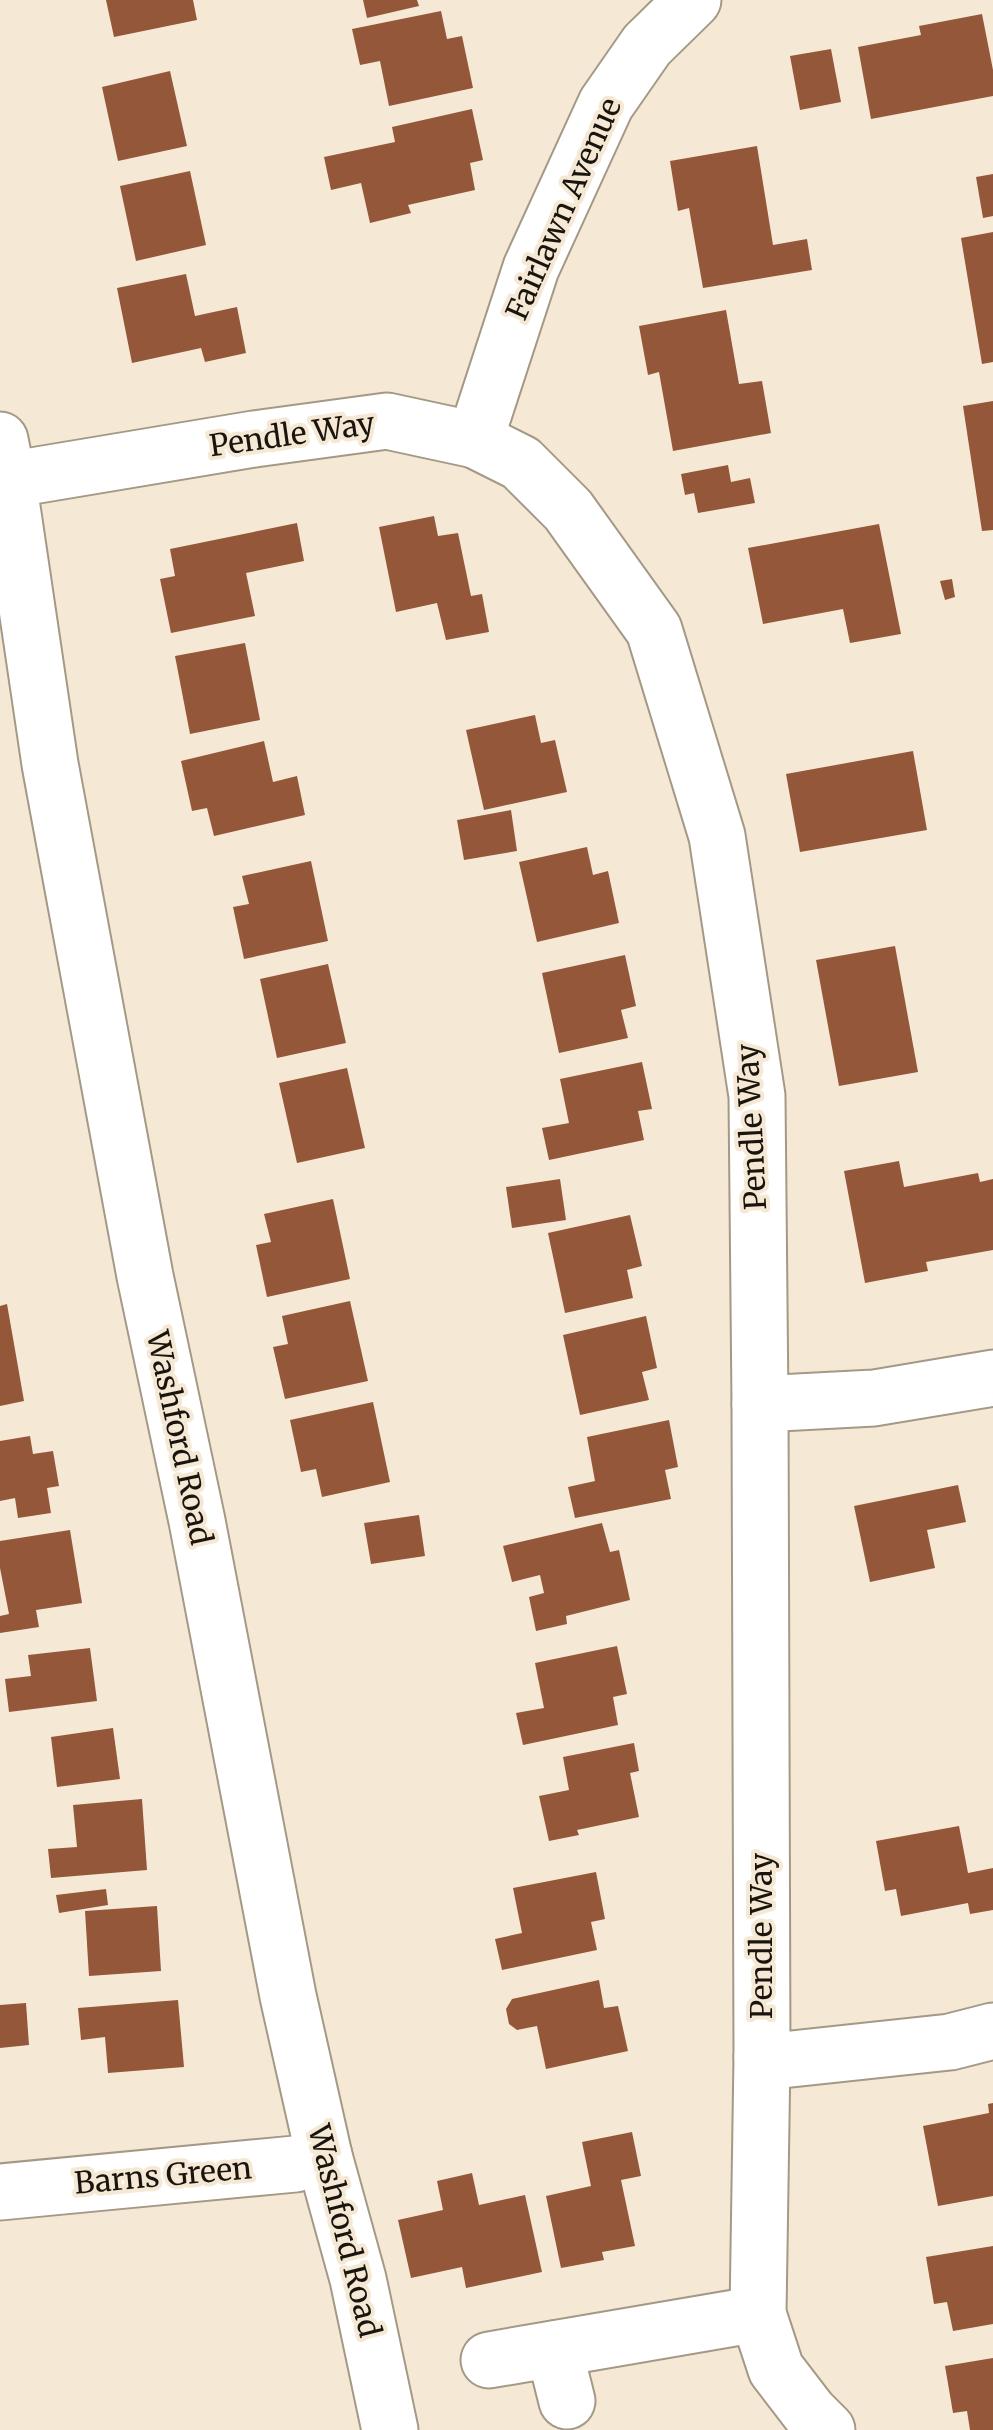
<svg xmlns="http://www.w3.org/2000/svg" width="993" height="2430" font-family="Merriweather,serif">
  <rect width="100%" height="100%" fill="#f5e9d5"/>
  <g fill="#94573a">
    <path d="M106,0H193L197,20L114,37Z"/>
    <path d="M363,0H417L419,6L367,18Z"/>
    <path d="M441,11L447,39L462,36L473,88L389,106L380,61L360,65L352,29Z"/>
    <path d="M982,14L993,70V96L871,119L858,47L921,35L919,26Z"/>
    <path d="M831,49L841,102L800,110L790,56Z"/>
    <path d="M170,71L187,146L118,161L102,87Z"/>
    <path d="M472,109L483,160L470,163L475,190L408,205L411,213L370,223L361,183L331,190L324,157L395,142L392,127Z"/>
    <path d="M757,146L773,245L807,239L812,270L703,288L689,208L678,211L670,161Z"/>
    <path d="M190,171L206,245L136,261L120,186Z"/>
    <path d="M993,174V216L983,218L976,177Z"/>
    <path d="M993,232V362L982,364L961,238Z"/>
    <path d="M186,274L195,316L237,307L246,353L205,362L201,348L132,363L117,288Z"/>
    <path d="M726,310L739,384L762,381L771,433L673,451L659,372L648,375L639,326Z"/>
    <path d="M993,401V530L982,531L963,406Z"/>
    <path d="M728,465L731,482L750,478L755,503L698,513L694,493L685,495L681,474Z"/>
    <path d="M434,516L438,536L458,533L471,596L482,594L489,632L446,640L437,603L396,612L379,527Z"/>
    <path d="M297,523L304,561L246,573L255,616L171,633L160,579L175,576L170,549Z"/>
    <path d="M879,524L901,634L850,643L843,609L763,624L748,548Z"/>
    <path d="M952,579L955,597L945,600L940,581Z"/>
    <path d="M245,643L260,720L190,734L175,656Z"/>
    <path d="M535,715L541,743L555,740L567,792L484,810L466,730Z"/>
    <path d="M264,741L273,782L297,776L305,815L214,836L207,808L192,811L181,761Z"/>
    <path d="M913,751L927,830L800,852L786,774Z"/>
    <path d="M511,810L517,851L464,860L457,820Z"/>
    <path d="M587,847L593,875L608,871L619,923L537,942L519,862Z"/>
    <path d="M311,861L328,941L244,959L233,907L249,904L242,876Z"/>
    <path d="M895,946L918,1072L839,1086L816,960Z"/>
    <path d="M625,955L636,1006L621,1010L628,1038L559,1053L542,973Z"/>
    <path d="M328,964L346,1043L277,1058L260,979Z"/>
    <path d="M642,1062L652,1109L638,1111L644,1140L549,1160L542,1128L569,1123L560,1079Z"/>
    <path d="M347,1068L365,1148L297,1163L279,1083Z"/>
    <path d="M899,1161L904,1187L978,1173L980,1182L993,1179V1250L926,1262L928,1271L865,1283L844,1171Z"/>
    <path d="M560,1179L566,1220L512,1228L506,1187Z"/>
    <path d="M333,1199L350,1279L267,1297L256,1245L271,1242L264,1214Z"/>
    <path d="M630,1215L642,1266L627,1270L633,1298L565,1313L548,1233Z"/>
    <path d="M350,1301L368,1381L285,1399L273,1347L288,1344L282,1316Z"/>
    <path d="M7,1304L24,1401L0,1406V1306Z"/>
    <path d="M646,1316L657,1368L642,1372L649,1400L580,1415L563,1335Z"/>
    <path d="M373,1402L390,1482L322,1497L316,1469L301,1472L290,1420Z"/>
    <path d="M669,1420L678,1467L665,1470L671,1499L575,1518L568,1487L595,1481L587,1437Z"/>
    <path d="M30,1436L33,1454L53,1451L59,1486L47,1488L51,1513L18,1518L15,1498L0,1501V1441Z"/>
    <path d="M958,1485L966,1522L927,1530L935,1568L870,1582L854,1506Z"/>
    <path d="M419,1515L425,1556L371,1564L364,1523Z"/>
    <path d="M602,1523L610,1552L619,1550L630,1600L566,1616L567,1624L536,1631L529,1597L544,1593L540,1575L512,1582L503,1546Z"/>
    <path d="M70,1530L82,1603L36,1610L39,1627L0,1633V1616L9,1614L0,1568V1541Z"/>
    <path d="M617,1646L627,1694L613,1697L618,1725L523,1745L516,1713L544,1708L535,1663Z"/>
    <path d="M90,1648L97,1701L9,1712L5,1679L31,1676L28,1655Z"/>
    <path d="M113,1728L120,1779L57,1787L51,1737Z"/>
    <path d="M634,1743L639,1771L630,1773L639,1817L577,1830L579,1835L549,1841L539,1796L569,1790L563,1757Z"/>
    <path d="M142,1799L147,1870L51,1878L48,1849L77,1847L73,1805Z"/>
    <path d="M959,1826L968,1873L993,1868V1910L970,1914L968,1903L901,1916L896,1889L885,1891L876,1841Z"/>
    <path d="M596,1872L605,1919L591,1922L597,1950L502,1970L495,1939L522,1933L513,1888Z"/>
    <path d="M106,1889L108,1905L59,1913L56,1895Z"/>
    <path d="M157,1906L161,1971L89,1976L85,1911Z"/>
    <path d="M599,1980L604,2008L618,2006L628,2051L546,2069L537,2026L517,2030L509,2024L506,2009L512,1999Z"/>
    <path d="M178,2000L184,2067L108,2073L105,2037L81,2040L78,2008Z"/>
    <path d="M26,2003L29,2045L0,2048V2005Z"/>
    <path d="M993,2103V2196L938,2206L923,2126L989,2113L988,2104Z"/>
    <path d="M632,2132L641,2176L621,2180L635,2246L602,2252L604,2260L561,2268L546,2196L591,2186L582,2142Z"/>
    <path d="M472,2173L479,2205L525,2195L542,2272L466,2288L462,2267L411,2278L398,2220L443,2210L437,2181Z"/>
    <path d="M993,2246V2324L953,2331L947,2302L934,2304L926,2257Z"/>
    <path d="M993,2358V2430H970L967,2411L953,2413L945,2366Z"/>
  </g>
  <g fill="none" stroke-linecap="round" stroke-linejoin="round">
    <g stroke="#a49986" stroke-width="59">
      <g id="minor">
        <path d="M0,440L8,480L50,764L145,1276L197,1521L288,1996L324,2156L358,2279L390,2430"/>
        <path d="M475,440L531,268L606,104L647,45L693,0"/>
        <path d="M8,480L254,439L387,421L475,440L521,463L568,510L654,630L717,836L757,1096L760,1404L762,2057L758,2314L776,2369L809,2412L827,2430"/>
        <path d="M760,1404L874,1398L993,1378"/>
        <path d="M762,2057L782,2060L950,2042L993,2031"/>
        <path d="M0,2192L295,2164L324,2156"/>
        <path d="M554,2349L567,2401"/>
        <path d="M489,2360L758,2314"/>
      </g>
    </g>
    <use href="#minor" stroke="#fff" stroke-width="55"/>
  </g>
  <g text-anchor="middle" stroke-width="8" stroke-linejoin="round" paint-order="stroke">
    <g font-size="30" fill="#19140d" stroke="#f5e9d5">
      <text transform="translate(564 209) rotate(-66)" y="10">Fairlawn Avenue</text>
      <text transform="translate(292 435) rotate(-8)" y="10">Pendle Way</text>
      <text transform="translate(752 1127) rotate(-93)" y="10">Pendle Way</text>
      <text transform="translate(179 1438) rotate(78)" y="10">Washford Road</text>
      <text transform="translate(762 1936) rotate(-90)" y="10">Pendle Way</text>
      <text transform="translate(163 2176) rotate(-5)" y="10">Barns Green</text>
      <text transform="translate(344 2231) rotate(76)" y="10">Washford Road</text>
    </g>
  </g>
</svg>
